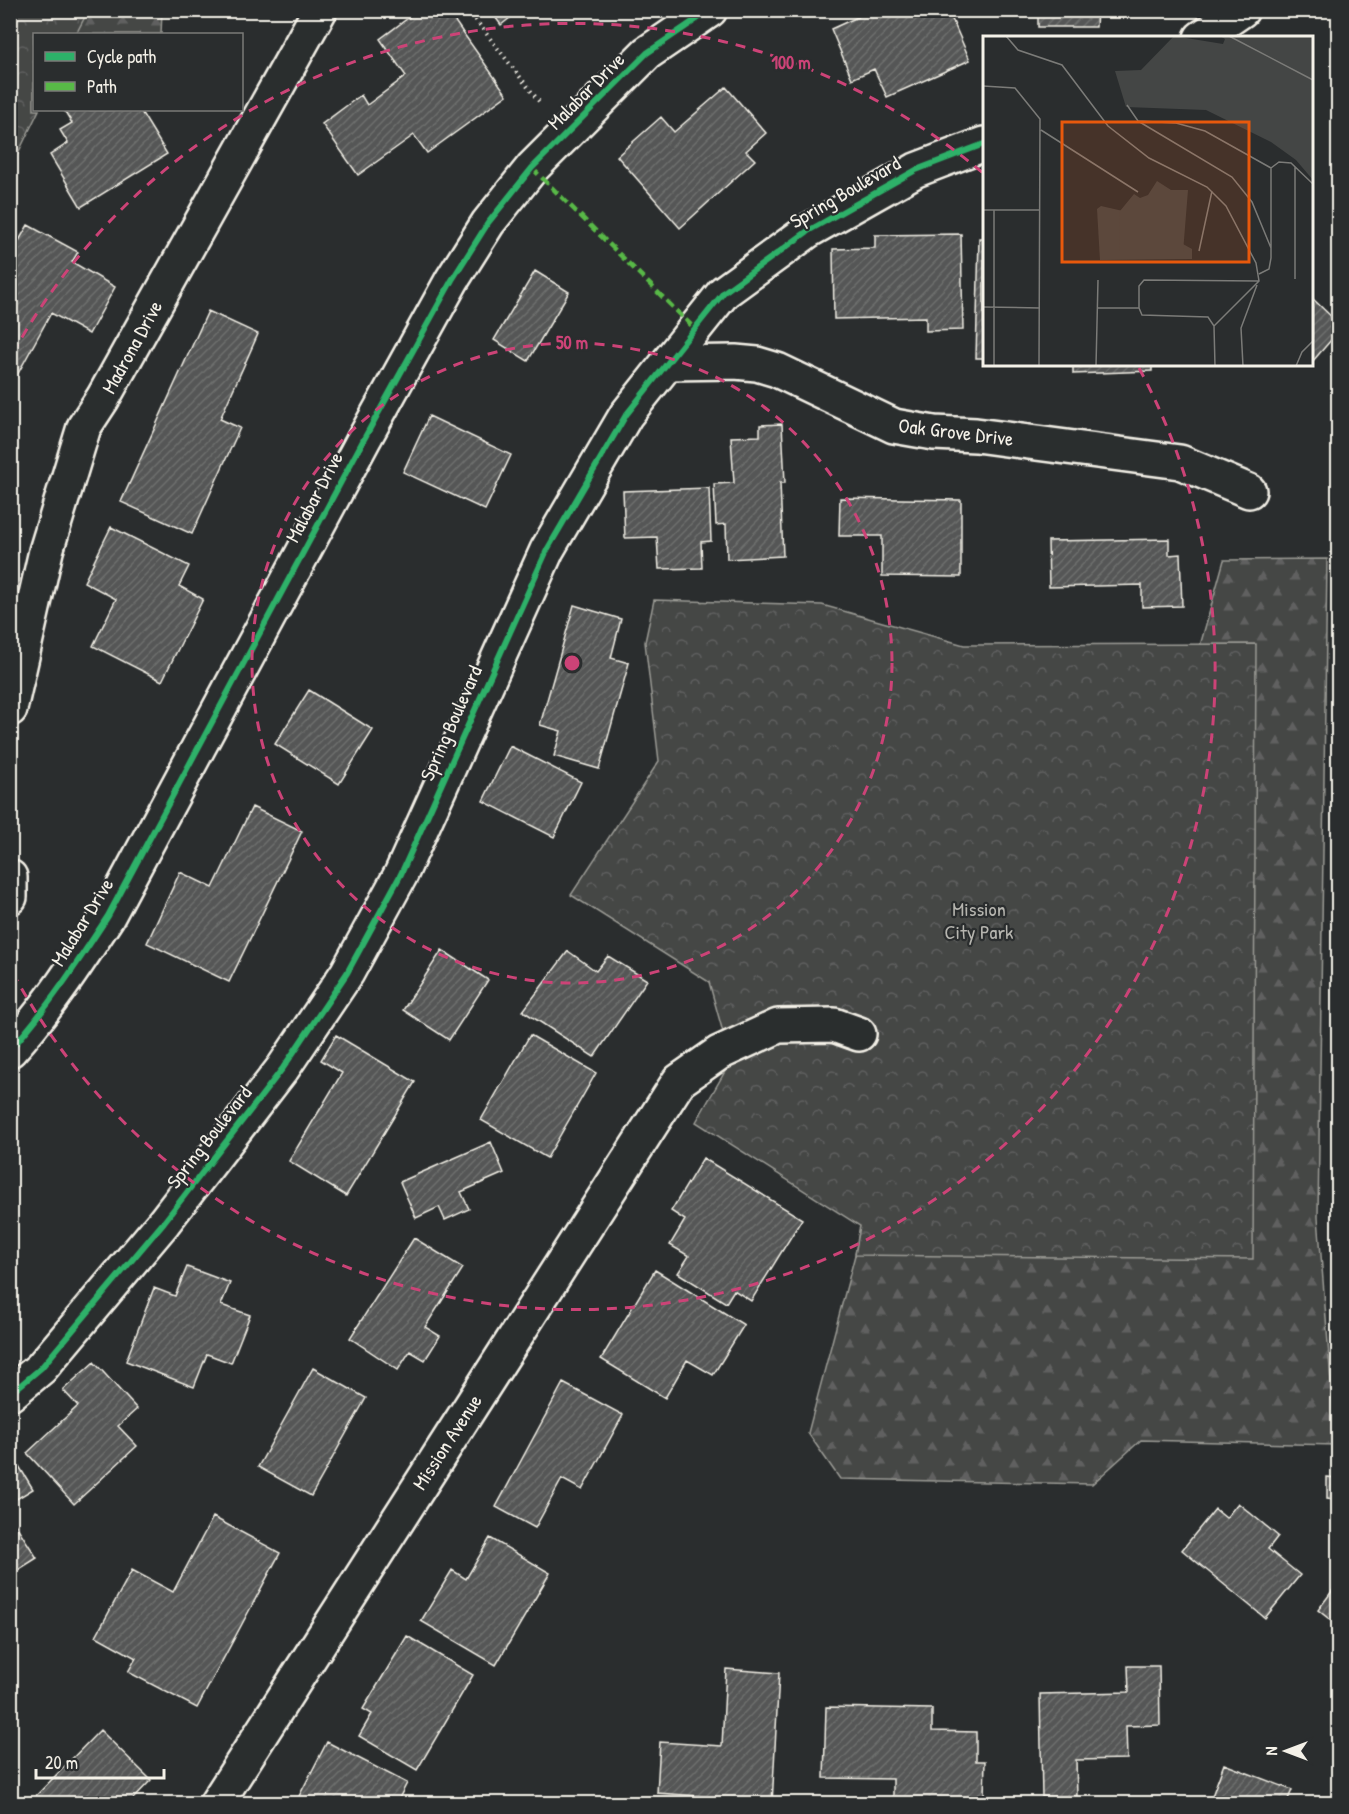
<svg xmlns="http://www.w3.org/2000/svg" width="1349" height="1814" viewBox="0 0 1349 1814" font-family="'Patrick Hand',sans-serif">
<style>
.forest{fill:url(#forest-firs);stroke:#9c9c96;stroke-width:1.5}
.park{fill:url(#park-crowns);stroke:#9c9c96;stroke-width:1.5}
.building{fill:url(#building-hatch);stroke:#f4f1e8;stroke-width:1.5}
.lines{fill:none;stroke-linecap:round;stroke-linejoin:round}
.minor-casing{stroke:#f4f1e8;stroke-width:38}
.path{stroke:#f4f1e8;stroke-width:4;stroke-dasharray:1.5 4.5;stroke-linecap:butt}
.minor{stroke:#2a2d2e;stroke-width:33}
.quiet{stroke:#58b947;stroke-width:4.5;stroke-dasharray:9 4.5;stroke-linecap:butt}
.cycleway-casing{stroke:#2a2d2e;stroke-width:10}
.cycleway{stroke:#2db169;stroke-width:6}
.ring{fill:none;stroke:#cc4377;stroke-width:3;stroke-dasharray:10 8}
.labels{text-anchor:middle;stroke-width:4.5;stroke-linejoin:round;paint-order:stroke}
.street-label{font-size:20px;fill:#f4f1e8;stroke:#2a2d2e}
.park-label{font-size:20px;fill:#b6b5af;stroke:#2a2d2e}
.inset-road{fill:none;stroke:#7b7b78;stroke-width:1.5}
.view{fill:#e8590c;fill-opacity:0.15;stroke:#e8590c;stroke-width:3}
.inset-edge{fill:none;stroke:#f4f1e8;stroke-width:3}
.centre{fill:#cc4377;stroke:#2a2d2e;stroke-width:3}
.ring-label{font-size:18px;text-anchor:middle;font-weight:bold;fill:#cc4377;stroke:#2a2d2e;stroke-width:4.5;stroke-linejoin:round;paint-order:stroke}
</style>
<defs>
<pattern id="forest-firs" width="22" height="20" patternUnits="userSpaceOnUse" patternTransform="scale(1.5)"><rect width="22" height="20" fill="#444645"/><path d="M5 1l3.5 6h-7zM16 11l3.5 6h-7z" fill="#606160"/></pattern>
<pattern id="park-crowns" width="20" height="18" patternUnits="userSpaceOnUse" patternTransform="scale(1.5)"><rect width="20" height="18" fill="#444645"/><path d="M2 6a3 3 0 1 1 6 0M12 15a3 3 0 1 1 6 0" fill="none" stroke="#606160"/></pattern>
<pattern id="building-hatch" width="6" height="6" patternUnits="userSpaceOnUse" patternTransform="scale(1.5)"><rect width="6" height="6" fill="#555756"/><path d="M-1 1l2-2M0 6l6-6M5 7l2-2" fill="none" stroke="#6e706e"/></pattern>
</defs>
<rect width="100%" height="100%" fill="#2a2d2e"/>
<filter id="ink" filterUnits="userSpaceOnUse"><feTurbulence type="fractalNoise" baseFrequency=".0167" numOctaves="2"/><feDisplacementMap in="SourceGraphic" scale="12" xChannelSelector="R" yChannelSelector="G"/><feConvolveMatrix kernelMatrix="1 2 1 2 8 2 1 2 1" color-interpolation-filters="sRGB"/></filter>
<g filter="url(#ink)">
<path class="forest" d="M 11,11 L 162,11 L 161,34 L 34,34 Z
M 1327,559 L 1318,1217 L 1336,1445 L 1141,1440 L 1092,1484 L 840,1479 L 808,1433 L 855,1255 L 860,1226 L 1191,678 L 1224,560 Z"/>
<path class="park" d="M 11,10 L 88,11 L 76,34 L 34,34 L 34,110 L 39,110 L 11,168 Z
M 654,600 L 822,605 L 964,645 L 1256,644 L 1253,1259 L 855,1255 L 860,1226 L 696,1122 L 731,1061 L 709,982 L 571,895 L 659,761 L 645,642 Z"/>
<path class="building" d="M 419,10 L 447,10 L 507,95 L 427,153 L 414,135 L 358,175 L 322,124 L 361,95 L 367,105 L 406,76 L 380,39 Z
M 490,10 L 520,10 L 501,25 Z
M 873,10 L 948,10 L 970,60 L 887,97 L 874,69 L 852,79 L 831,29 Z
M 996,10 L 1097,10 L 1096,27 L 1038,27 L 1038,12 Z
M 726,87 L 766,133 L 746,151 L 755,160 L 680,228 L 617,156 L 661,117 L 674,132 Z
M 64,110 L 140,110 L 167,154 L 81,207 L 50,155 L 68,143 L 60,130 L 72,123 Z
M 28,225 L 78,252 L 72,262 L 115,287 L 89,334 L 51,313 L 15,379 L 10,376 L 10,256 Z
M 961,234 L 963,330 L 926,331 L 926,317 L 834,319 L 833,249 L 875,248 L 875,235 Z
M 979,238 L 984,238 L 984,358 L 976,358 Z
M 535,271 L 569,292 L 528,361 L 494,340 Z
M 1312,298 L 1338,323 L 1338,332 L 1312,362 Z
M 208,311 L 258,334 L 220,419 L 240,428 L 192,534 L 121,502 Z
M 1073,364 L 1152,364 L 1152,371 L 1073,374 Z
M 429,416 L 511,455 L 485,510 L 403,472 Z
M 782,424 L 785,483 L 780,483 L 783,556 L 727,559 L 726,524 L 716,525 L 714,484 L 734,483 L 731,437 L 760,436 L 760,425 Z
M 709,488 L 711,541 L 701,542 L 702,568 L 659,569 L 657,537 L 625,538 L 623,491 Z
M 840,498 L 961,500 L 961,577 L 882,576 L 882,536 L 839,536 Z
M 111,527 L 189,566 L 179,586 L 203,599 L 162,681 L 93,646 L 116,599 L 84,582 Z
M 1169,539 L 1169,555 L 1180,554 L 1182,606 L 1142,607 L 1142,585 L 1049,587 L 1048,541 Z
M 574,605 L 621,619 L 611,658 L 629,663 L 599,769 L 554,756 L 561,731 L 540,725 Z
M 309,690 L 373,730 L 339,784 L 275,744 Z
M 510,746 L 581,782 L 554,837 L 483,801 Z
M 252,807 L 302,831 L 229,982 L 147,943 L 180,872 L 213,888 Z
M 442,950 L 488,980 L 449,1040 L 403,1010 Z
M 568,951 L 596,971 L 608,956 L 647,980 L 594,1057 L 523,1011 Z
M 336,1035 L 415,1082 L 346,1196 L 289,1161 L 342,1073 L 321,1060 Z
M 530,1035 L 596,1073 L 547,1158 L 481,1120 Z
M 491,1142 L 504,1173 L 461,1192 L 469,1209 L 445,1220 L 439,1207 L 416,1218 L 400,1182 Z
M 703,1158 L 802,1219 L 751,1301 L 734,1290 L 726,1303 L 678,1273 L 689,1256 L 670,1245 L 685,1220 L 671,1211 Z
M 414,1238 L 463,1268 L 425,1327 L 440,1336 L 425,1360 L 410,1351 L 398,1370 L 350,1338 Z
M 187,1267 L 230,1283 L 221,1305 L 250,1315 L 231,1363 L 207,1354 L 194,1387 L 126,1361 L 154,1288 L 175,1296 Z
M 655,1270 L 744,1325 L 713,1375 L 687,1360 L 665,1398 L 601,1359 Z
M 94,1362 L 137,1409 L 118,1426 L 137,1446 L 74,1504 L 27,1453 L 78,1406 L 63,1390 Z
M 313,1368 L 366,1398 L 311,1496 L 258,1467 Z
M 563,1383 L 623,1415 L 582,1490 L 562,1479 L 535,1528 L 496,1507 Z
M 11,1453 L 33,1489 L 10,1503 L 10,1453 Z
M 1327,1477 L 1338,1478 L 1338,1519 L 1334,1518 L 1335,1500 L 1327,1499 Z
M 1238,1503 L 1278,1536 L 1268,1549 L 1300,1575 L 1265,1618 L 1182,1550 L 1215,1509 L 1226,1518 Z
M 10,1516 L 37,1558 L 10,1575 Z
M 213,1517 L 280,1553 L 197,1708 L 128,1672 L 136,1658 L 96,1636 L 132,1570 L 173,1592 Z
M 490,1538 L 550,1573 L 496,1665 L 421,1621 L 452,1570 L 466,1579 Z
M 1338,1583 L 1338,1626 L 1318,1610 Z
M 407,1636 L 473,1675 L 417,1770 L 359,1736 L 372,1714 L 363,1709 Z
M 1128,1666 L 1159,1666 L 1160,1725 L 1126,1726 L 1127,1759 L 1076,1760 L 1077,1796 L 1042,1797 L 1040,1694 L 1129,1692 Z
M 726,1669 L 779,1673 L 772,1804 L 711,1804 L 711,1797 L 657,1793 L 660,1742 L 722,1746 Z
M 826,1707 L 932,1709 L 932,1731 L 976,1732 L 976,1761 L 985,1761 L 984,1796 L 970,1796 L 970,1804 L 893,1804 L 893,1779 L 824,1778 Z
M 100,1730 L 151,1780 L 128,1804 L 28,1804 Z
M 327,1742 L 407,1783 L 396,1804 L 295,1804 Z
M 1224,1764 L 1292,1790 L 1286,1804 L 1209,1804 Z"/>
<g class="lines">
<defs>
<path id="minor" d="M 1201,38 L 1242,10
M 668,363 L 735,362 L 757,364 L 777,370 L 894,426 L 934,433 L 976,435 L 1180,462 L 1249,491
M 10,709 L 46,551 L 84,427 L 103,398 L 320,10
M 10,877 L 10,897
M 10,1050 C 48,1008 78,962 108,916 L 364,439 L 452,280 L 488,223 L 532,168 L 647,53 L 710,10
M 10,1394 L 41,1368 L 164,1222 L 283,1068 L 347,973 L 401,874 L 547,550 L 626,415 L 724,292 L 808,231 L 916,170 L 984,144
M 216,1804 L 679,1081 L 719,1053 L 778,1026 L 834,1025 L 859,1034"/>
</defs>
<use href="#minor" class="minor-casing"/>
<path class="path" d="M 468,10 L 541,104"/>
<use href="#minor" class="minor"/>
<path class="quiet" d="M 532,168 L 695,329"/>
<defs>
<path id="cycleway" d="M 10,1050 C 48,1008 78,962 108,916 L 364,439 L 452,280 L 488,223 L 532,168 L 647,53 L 710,10
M 10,1394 L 41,1368 L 164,1222 L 283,1068 L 347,973 L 401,874 L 547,550 L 626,415 L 724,292 L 808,231 L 916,170 L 984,144"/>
</defs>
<use href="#cycleway" class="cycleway-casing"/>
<use href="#cycleway" class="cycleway"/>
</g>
</g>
<g class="ring">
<circle cx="572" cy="663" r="320"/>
<path d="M13 353A639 639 0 0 1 983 173M1139 368A639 639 0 0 1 13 973"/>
</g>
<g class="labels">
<g class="street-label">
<text transform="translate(586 91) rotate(-45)" y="7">Malabar Drive</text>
<text transform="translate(845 192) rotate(-30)" y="7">Spring Boulevard</text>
<text transform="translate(132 347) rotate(-61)" y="7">Madrona Drive</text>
<text transform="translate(956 432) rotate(7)" y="7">Oak Grove Drive</text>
<text transform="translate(314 497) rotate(-62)" y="7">Malabar Drive</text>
<text transform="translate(451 723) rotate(-66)" y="7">Spring Boulevard</text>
<text transform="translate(82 922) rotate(-58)" y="7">Malabar Drive</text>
<text transform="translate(209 1137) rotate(-52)" y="7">Spring Boulevard</text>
<text transform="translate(447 1442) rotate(-57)" y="7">Mission Avenue</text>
</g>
<g class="park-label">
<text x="979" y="916">Mission<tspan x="979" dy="23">City Park</tspan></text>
</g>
</g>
<g transform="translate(983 36)">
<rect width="330" height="330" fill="#2a2d2e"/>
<path d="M 118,170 L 140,175 L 209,213 L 209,223 L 117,224 L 114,173 Z" fill="#444645"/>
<path d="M 191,0 L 240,8 L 242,3 L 237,0 L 330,0 L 330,144 L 313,124 L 288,106 L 223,74 L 143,71 L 132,35 L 158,34 ZM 174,145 L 188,154 L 205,154 L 200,216 L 136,216 L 137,175 L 151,158 L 157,162 L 165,159 Z" fill="#444645"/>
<path class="inset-road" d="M 23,0 L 35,14 L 79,29 L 125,90 L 166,122 L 224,151 L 243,170 L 273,227 L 276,245 L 231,290 L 232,330M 246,0 L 330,44M 0,50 L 32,52 L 57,83 L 56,330M 144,69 L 155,85 L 193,87 L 222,95 L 288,132M 155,85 L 249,141 L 269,166 L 288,212M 58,94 L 155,156M 312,131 L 312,243M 288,132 L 296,126 L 308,127 L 330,148M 0,174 L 57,174M 216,215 L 229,155M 276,238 L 286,233 L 288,222 L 288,132M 0,271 L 57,272M 115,272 L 156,272 L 159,279 L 225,281 L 231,290M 156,272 L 156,250 L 161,244 L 276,245M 11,330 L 11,174M 113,330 L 115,244M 260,330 L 258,292 L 274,249M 313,330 L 319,316 L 330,305"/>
<path class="view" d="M 79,86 L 266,86 L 266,226 L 79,226 Z"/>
<rect width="330" height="330" class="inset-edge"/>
</g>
<circle cx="572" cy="663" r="9" class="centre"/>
<g class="ring-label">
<text x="791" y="69">100 m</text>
<text x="572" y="349">50 m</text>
</g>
<rect width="1349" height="1814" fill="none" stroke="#2a2d2e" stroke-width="36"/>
<rect x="18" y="18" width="1313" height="1778" fill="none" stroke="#f4f1e8" stroke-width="2" filter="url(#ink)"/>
<rect x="33" y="33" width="210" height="78" fill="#2a2d2e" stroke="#7b7b78" stroke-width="1.5"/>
<rect x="45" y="52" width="30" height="9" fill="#2db169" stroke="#7b7b78" stroke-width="1.5"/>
<text x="87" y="63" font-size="18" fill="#f4f1e8">Cycle path</text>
<rect x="45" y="82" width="30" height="9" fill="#58b947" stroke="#7b7b78" stroke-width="1.5"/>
<text x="87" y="93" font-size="18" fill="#f4f1e8">Path</text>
<g transform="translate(1286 1751) rotate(270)" stroke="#2a2d2e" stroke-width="4.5" paint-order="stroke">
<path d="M0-4.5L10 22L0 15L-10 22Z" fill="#f4f1e8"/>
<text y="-9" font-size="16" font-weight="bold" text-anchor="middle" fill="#f4f1e8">N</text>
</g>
<path d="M36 1769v9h128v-9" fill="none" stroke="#f4f1e8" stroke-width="3"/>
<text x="45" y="1769" font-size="18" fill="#f4f1e8" stroke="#2a2d2e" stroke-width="4.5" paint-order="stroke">20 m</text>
</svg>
